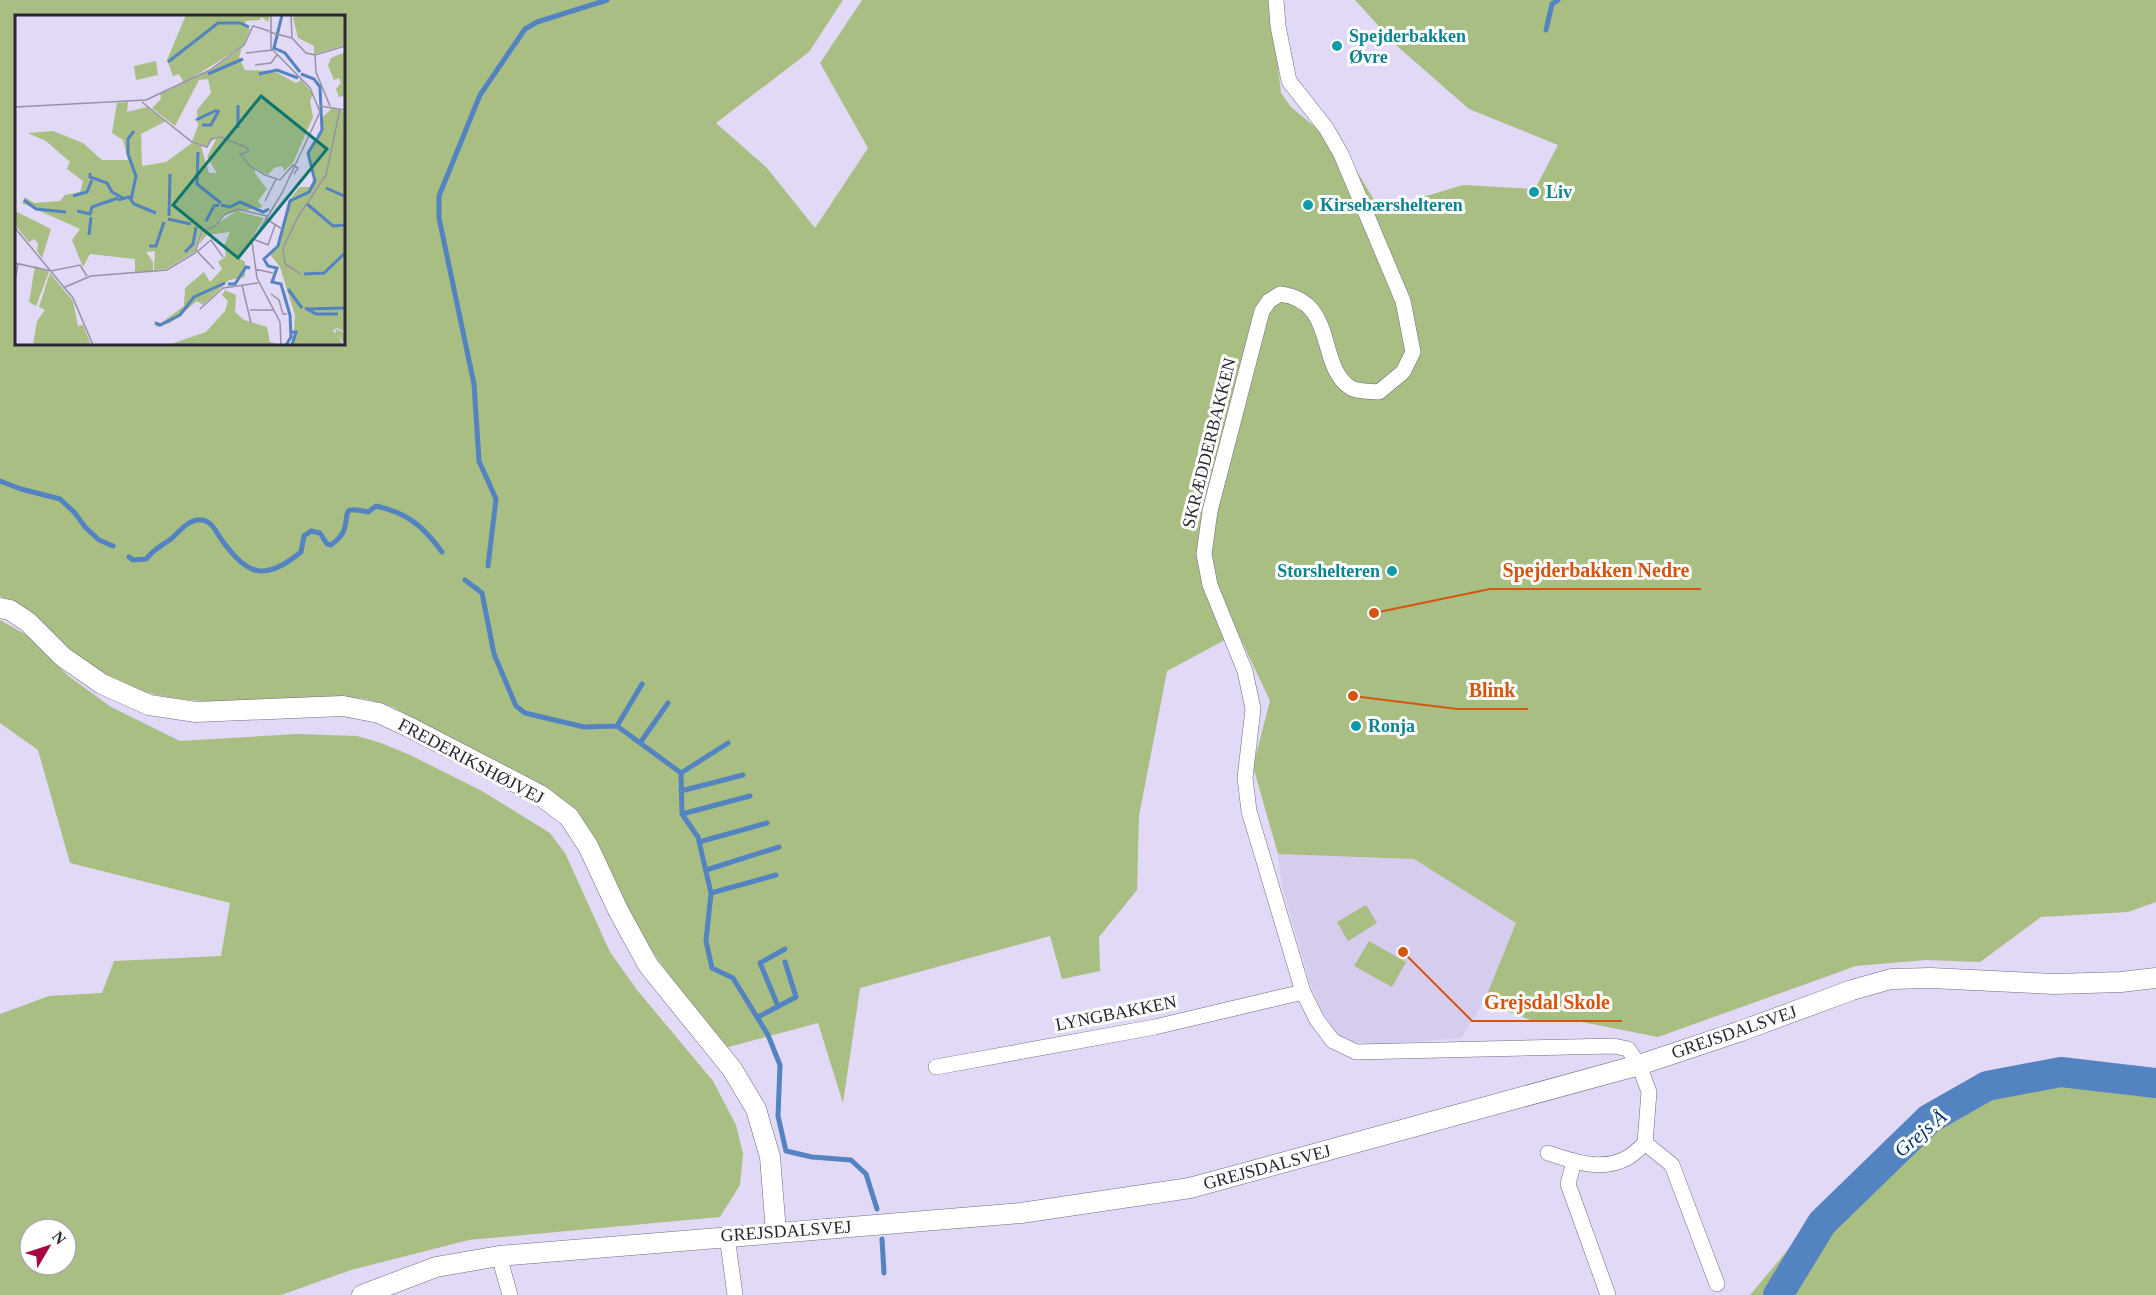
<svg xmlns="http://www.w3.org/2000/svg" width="2156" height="1295" viewBox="0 0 2156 1295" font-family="'Times New Roman',serif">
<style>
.built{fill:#d6cced}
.green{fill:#a9be83;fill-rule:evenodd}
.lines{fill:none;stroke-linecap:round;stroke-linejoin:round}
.stream{stroke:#5483c1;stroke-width:5}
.river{stroke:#5483c1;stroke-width:30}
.minor-casing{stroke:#716a82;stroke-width:16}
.tertiary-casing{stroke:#716a82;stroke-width:21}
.minor{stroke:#fff;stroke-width:15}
.tertiary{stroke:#fff;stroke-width:20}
.culture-dot{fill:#0f9aa8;stroke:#fff;stroke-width:2}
.labels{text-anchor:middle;stroke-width:6;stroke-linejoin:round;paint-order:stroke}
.culture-label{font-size:18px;font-weight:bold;fill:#0d838f;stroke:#fff;text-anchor:start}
.street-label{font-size:18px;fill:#2a2732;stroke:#fff}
.water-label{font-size:20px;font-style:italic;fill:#02346d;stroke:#fff}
.inset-river{fill:none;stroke:#5483c1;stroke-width:3}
.inset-road{fill:none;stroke:#9892a7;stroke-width:1.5}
.view{fill:#0f766e;fill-opacity:0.15;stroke:#0f766e;stroke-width:3}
.inset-edge{fill:none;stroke:#2a2732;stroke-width:3}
.leader{fill:none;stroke:#d55410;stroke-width:2}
.callout-dot{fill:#d55410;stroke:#fff;stroke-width:2}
.callout-label{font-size:20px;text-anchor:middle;font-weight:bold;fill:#d55410;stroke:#fff;stroke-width:6;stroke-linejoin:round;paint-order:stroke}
</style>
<rect width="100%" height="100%" fill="#e1d9f5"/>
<path class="built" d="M 1278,854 L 1414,859 L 1517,923 L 1484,1002 L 1461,1038 L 1388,1044 L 1351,1042 L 1338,1035 L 1320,1008 L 1309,980 L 1282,886 Z"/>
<path class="green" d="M 0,0 L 843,0 L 809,52 L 716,123 L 767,168 L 815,228 L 868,148 L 820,63 L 862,0 L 1270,0 L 1281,93 L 1291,107 L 1346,153 L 1380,210 L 1463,185 L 1535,189 L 1558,145 L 1469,109 L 1397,46 L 1355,0 L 2156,0 L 2156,902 L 2128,912 L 2041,917 L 1980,962 L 1926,960 L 1856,966 L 1658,1037 L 1577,1021 L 1533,1021 L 1484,1002 L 1516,923 L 1414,859 L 1278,854 L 1253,766 L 1270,701 L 1238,633 L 1167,671 L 1139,816 L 1137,890 L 1099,937 L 1100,971 L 1062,979 L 1050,936 L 860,988 L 843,1103 L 818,1023 L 728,1047 L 690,1003 L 659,961 L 637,928 L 577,814 L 393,707 C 382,704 370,699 358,698 C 340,696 321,698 303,699 C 246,701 190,707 135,689 C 110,682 74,655 53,639 C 35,625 21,607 0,596 ZM 16,16 L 344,16 L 344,344 L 16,344 Z
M 0,620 L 30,637 L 67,675 L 111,707 L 180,741 L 297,734 L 357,736 L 381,743 L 410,755 L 482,791 L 550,833 L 565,853 L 610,952 L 637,990 L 713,1081 L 736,1125 L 743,1154 L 740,1185 L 720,1217 L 469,1240 L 351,1270 L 281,1295 L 0,1295 L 0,1014 L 49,996 L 102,993 L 114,961 L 221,956 L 230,903 L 70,863 L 38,750 L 0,723 ZM 30,1229 L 66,1229 L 66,1265 L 30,1265 Z
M 1366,905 L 1377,923 L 1348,941 L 1337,922 Z
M 1369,941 L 1406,962 L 1392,987 L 1354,966 Z
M 2044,1081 L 2156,1088 L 2156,1295 L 1750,1295 L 1843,1184 L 1947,1115 Z"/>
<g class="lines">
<path class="stream" d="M 1546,30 L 1552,4 L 1558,0
M 0,481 L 21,489 L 60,499 L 75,513 L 85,527 L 99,540 L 113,546
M 129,557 L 133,560 L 146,559 C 156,547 160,547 171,539 C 179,532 189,518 202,520 C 212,521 216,532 221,539 C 248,576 264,582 301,552 L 304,536 L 311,531 L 320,533 L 327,544 L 331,545 C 335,542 342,536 344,530 C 350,512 340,506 368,512 L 376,506 C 408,513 423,526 442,552
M 488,566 L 496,499 L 479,461 L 474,384 L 439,218 L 439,196 L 480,95 L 525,29 L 537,22 L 607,0
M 465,580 L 482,593 L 494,654 L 516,706 L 525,713 L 584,727 L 617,726 L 681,773 L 682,814 L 698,837 L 711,893 L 706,941 L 712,968 L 733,978 L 768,1035 L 780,1065 L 778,1116 L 786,1151 L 812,1157 L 851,1160 L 866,1174 L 877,1209
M 617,726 L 642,684
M 640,743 L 668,703
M 681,773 L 728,743
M 681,791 L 743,775
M 682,814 L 750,796
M 699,842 L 767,823
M 706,870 L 779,847
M 711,893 L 776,875
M 778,1006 L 760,963 L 785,949
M 758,1017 L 796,997 L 785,962
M 882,1239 L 884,1273"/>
<path class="river" d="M 1778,1295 L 1822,1223 L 1929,1119 L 1987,1086 L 2061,1072 L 2156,1083"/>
<defs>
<path id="minor" d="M 1276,0 L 1278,26 L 1289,81 L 1326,128 L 1341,154 L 1403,301 L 1413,352 L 1403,372 L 1379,392 C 1371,391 1358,392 1351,388 C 1316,366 1338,301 1280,294 L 1269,301 L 1262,311 L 1210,511 L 1204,554 L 1210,585 L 1245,671 L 1253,709 L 1245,778 L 1249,811 L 1303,992 L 1317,1020 L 1333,1041 L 1356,1052 L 1614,1046 L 1628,1049 L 1639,1065 L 1649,1092 L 1645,1143 C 1640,1148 1633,1155 1627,1158 C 1602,1172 1572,1161 1548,1153
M 936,1067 L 1155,1027 L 1303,992
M 1645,1143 L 1672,1165 L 1717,1284
M 1574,1162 L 1568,1184 L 1608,1295
M 727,1236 L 735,1295
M 499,1256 L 510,1295"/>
<path id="tertiary" d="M 0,608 L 10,610 L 28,622 L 63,657 L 102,684 L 149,705 L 196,712 L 343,706 L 379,713 L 411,728 L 540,795 L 569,817 L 588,846 L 618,910 L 648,965 L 732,1069 L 756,1109 L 770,1157 L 776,1232
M 362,1295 L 436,1267 L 499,1256 L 1021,1213 L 1190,1188 L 1639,1065 L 1741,1031 L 1852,990 L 1891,979 L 1931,978 L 2054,984 L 2121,982 L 2156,978"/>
</defs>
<use href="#minor" class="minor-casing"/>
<use href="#tertiary" class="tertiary-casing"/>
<use href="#minor" class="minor"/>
<use href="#tertiary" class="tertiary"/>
</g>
<g class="culture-dot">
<circle cx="1337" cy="46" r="6"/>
<circle cx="1534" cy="192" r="6"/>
<circle cx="1308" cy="205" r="6"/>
<circle cx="1392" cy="571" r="6"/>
<circle cx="1356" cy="726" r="6"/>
</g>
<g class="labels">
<g class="culture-label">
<text x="1349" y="42">Spejderbakken<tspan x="1349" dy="21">Øvre</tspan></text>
<text x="1546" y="198">Liv</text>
<text x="1320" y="211">Kirsebærshelteren</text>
<text x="1380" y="577" text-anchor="end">Storshelteren</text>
<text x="1368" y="732">Ronja</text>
</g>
<g class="street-label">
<text transform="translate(1209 443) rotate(-76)" y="6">SKRÆDDERBAKKEN</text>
<text transform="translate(471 761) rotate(28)" y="6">FREDERIKSHØJVEJ</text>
<text transform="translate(1116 1013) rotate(-11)" y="6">LYNGBAKKEN</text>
<text transform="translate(1734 1032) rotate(-19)" y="6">GREJSDALSVEJ</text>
<text transform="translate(1267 1167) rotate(-15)" y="6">GREJSDALSVEJ</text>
<text transform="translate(786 1231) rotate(-4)" y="6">GREJSDALSVEJ</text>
</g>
<g class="water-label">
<text transform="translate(1920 1133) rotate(-40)" y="7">Grejs Å</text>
</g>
</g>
<g transform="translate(15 15)">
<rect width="330" height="330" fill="#e1d9f5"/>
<path d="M 171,0 L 255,0 L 253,7 L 246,2 L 245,5 L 231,6 L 229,11 L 235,14 L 228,31 L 169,68 L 164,59 L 158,61 L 152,45 ZM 282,0 L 330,0 L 330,30 L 299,39 L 299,31 L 283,23 L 278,3 ZM 227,33 L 224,42 L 230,55 L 259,56 L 281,68 L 286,65 L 298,79 L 295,86 L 298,102 L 278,148 L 269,156 L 267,151 L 259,153 L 253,160 L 240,153 L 240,158 L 252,174 L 243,186 L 248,192 L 210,199 L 198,211 L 187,215 L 179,237 L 151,254 L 139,255 L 140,236 L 131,237 L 138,247 L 138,256 L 120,257 L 120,244 L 75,239 L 68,252 L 57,225 L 65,214 L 7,188 L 10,182 L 19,188 L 45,186 L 50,180 L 65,177 L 68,166 L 52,154 L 55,147 L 31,126 L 13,118 L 38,116 L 68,128 L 87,145 L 113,145 L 108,125 L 97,118 L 102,88 L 113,87 L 112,97 L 132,92 L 151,106 L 126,119 L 127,151 L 151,147 L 177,128 L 186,131 L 194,158 L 202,158 L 192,142 L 202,122 L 191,131 L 177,126 L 183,111 L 182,95 L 196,78 L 193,64 L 184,65 L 160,111 L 137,93 L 146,84 L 145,79 L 196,55 ZM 330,37 L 330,81 L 324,82 L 321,74 L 326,68 L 324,63 L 319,65 L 313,50 L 316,43 ZM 141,46 L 143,60 L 121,65 L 119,51 ZM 317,93 L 330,97 L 330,317 L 322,313 L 318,315 L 320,319 L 321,314 L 330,318 L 330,330 L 323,320 L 328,330 L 278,330 L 280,300 L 265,252 L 254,238 L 262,232 L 274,185 L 285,172 L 295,172 L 299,163 L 294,137 L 308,115 L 308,102 ZM 0,196 L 36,214 L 27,243 L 22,236 L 23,228 L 19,224 L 14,227 L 0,210 ZM 222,196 L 249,203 L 225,244 L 230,247 L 230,262 L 214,265 L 188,290 L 182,286 L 155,308 L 142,312 L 139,306 L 146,308 L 169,291 L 170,273 L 189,257 L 195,267 L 207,254 L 203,247 L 211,241 L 209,231 L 215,217 L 192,220 L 184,229 L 188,217 ZM 20,251 L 34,257 L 21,291 L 14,287 ZM 35,258 L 58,286 L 63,311 L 68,310 L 76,330 L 18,330 L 22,306 L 30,295 L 24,292 ZM 210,275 L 221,280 L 220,297 L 229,305 L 252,312 L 255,327 L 265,330 L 153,330 L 191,317 L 210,296 L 213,286 L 207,280 Z" fill="#a9be83"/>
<path class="inset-river" d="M 267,0 L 259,33 L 270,38 L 285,57M 153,47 L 203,8 L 225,8 L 234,12M 193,59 L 228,44M 244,59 L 262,55 L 283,63M 286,59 L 299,64 L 305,72 L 307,115 L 302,124M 181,105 L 202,95M 187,110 L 196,110 L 204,95M 223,113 L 223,90M 183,137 L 182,169 L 206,188M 75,158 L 75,162 L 92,168 L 97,177 L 108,183M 311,173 L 329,181M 58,181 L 72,177 L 77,165M 9,185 L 21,194 L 51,197M 103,185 L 114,182 L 119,189 L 141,198M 116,185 L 121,161 L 113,139 L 113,124 L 119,116M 292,189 L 318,211 L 330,210M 206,190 L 215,192 L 225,187 L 248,197 L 254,194M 62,196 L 75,199 L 77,192 L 103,183M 154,201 L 155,159M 153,204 L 176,209M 191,206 L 199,191 L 204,190M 74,220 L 76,202M 134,231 L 141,231 L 149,207M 170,237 L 178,229 L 181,212M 289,259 L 309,258 L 330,238M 213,269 L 220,269 L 231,252 L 235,253M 273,274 L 287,293M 290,293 L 301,299 L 323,299M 292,294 L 330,293M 140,308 L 145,310 L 165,300 L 179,282 L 210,268M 276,317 L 281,317 L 277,330M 271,330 L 276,322 L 275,300 L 266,269 L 257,267 L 262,253 L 253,251 L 249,244 L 263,231 L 275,186 L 294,177 L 300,166 L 293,138 L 301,125"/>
<path class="inset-road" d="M 256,0 L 256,33 L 295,73 L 305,97 L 267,178 L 237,227 L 242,263 L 265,307 L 266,330M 276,0 L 277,23M 254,17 L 277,23 L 291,38 L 300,40 L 330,31M 231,38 L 258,35M 300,40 L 301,57 L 315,91M 240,50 L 256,48 L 262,40M 127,87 L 177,127 L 192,132 L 196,124 L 206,122 L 233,133 L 233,137 L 225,139 L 235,151 L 250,160 L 265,165 L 278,150 L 283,153 L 279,159M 305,91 L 330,95M 0,92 L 131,85 L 195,55 L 229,30 L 238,11 L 254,16M 250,186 L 261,164M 250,203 L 267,214M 0,213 L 58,283 L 78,330M 238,224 L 253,230 L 260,210M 181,235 L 199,254M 183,236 L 196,225 L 208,242M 0,248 L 36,256 L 65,250 L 72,261M 240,254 L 258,258M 286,259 L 270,249 L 268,233 L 284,200 L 311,160 L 325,94M 0,266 L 3,248M 227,270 L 236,308M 50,272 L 76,261 L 152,255 L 180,238 L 187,216 L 200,211 L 209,200 L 222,194 L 252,201M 256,279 L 264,285 L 268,299 L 272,299M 185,294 L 208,273 L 243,268M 235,295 L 259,295"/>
<path class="view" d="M 246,81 L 312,134 L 223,243 L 158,190 Z"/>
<rect width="330" height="330" class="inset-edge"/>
</g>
<path class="leader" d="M1374 613L1490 589H1701M1353 696L1457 709H1528M1403 952L1472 1021H1622"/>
<g class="callout-dot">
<circle cx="1374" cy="613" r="6"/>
<circle cx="1353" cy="696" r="6"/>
<circle cx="1403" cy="952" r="6"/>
</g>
<g class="callout-label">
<text x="1596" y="577">Spejderbakken Nedre</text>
<text x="1492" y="697">Blink</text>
<text x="1547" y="1009">Grejsdal Skole</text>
</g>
<g transform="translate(48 1247) rotate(51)"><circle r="28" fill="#ffffff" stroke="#aaa9ad" stroke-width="1.5"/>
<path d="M0-4.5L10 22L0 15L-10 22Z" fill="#a40a41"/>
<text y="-9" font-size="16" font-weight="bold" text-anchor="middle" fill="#2a2732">N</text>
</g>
</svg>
